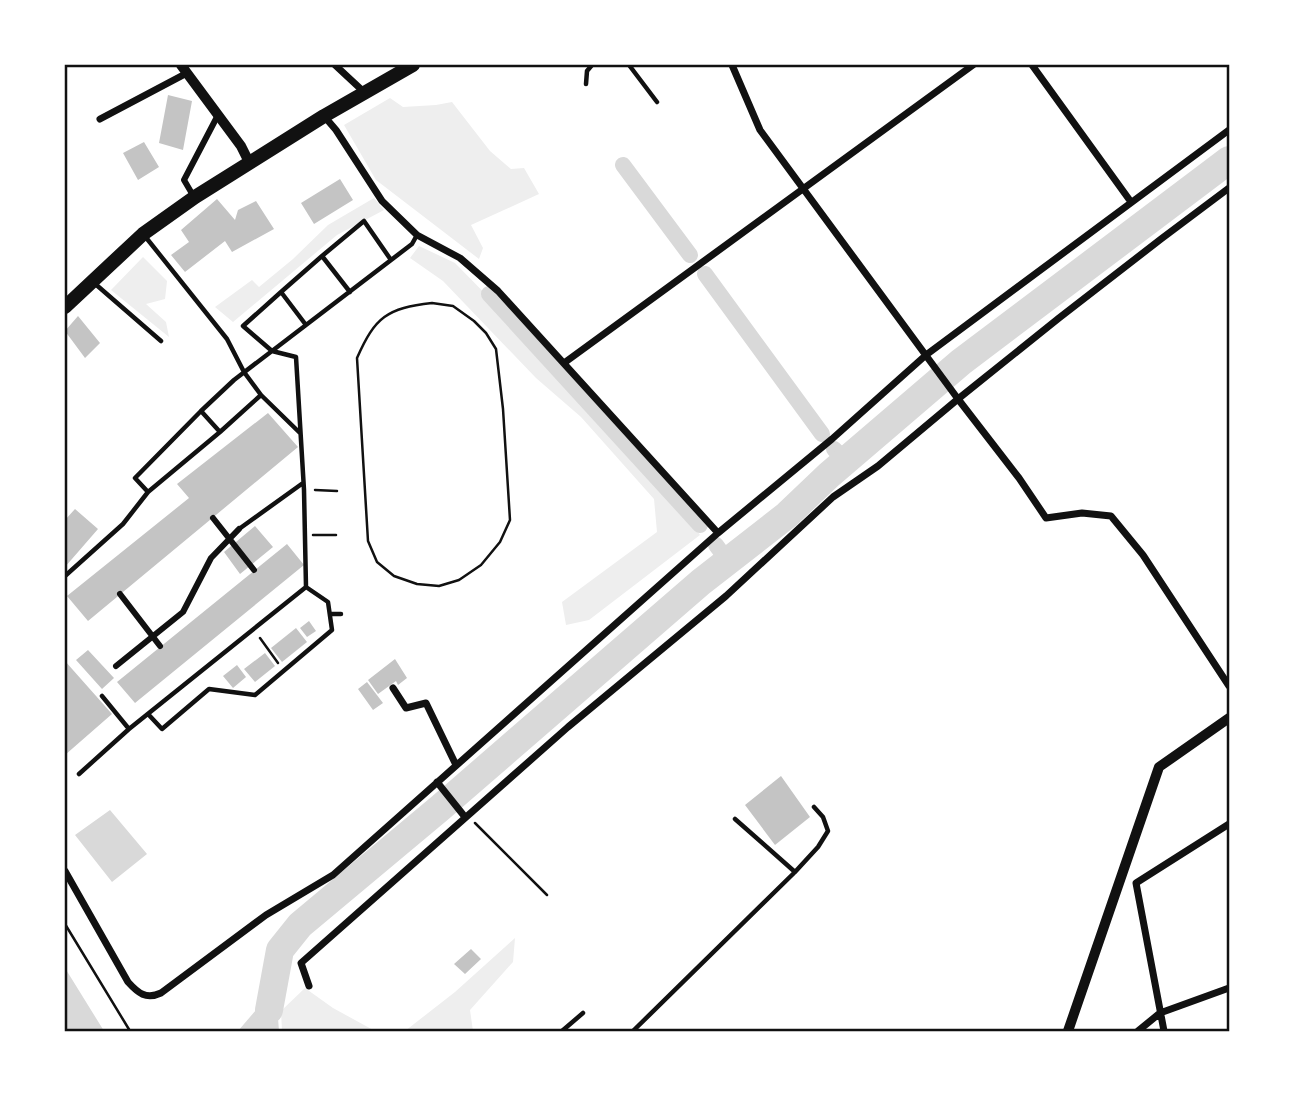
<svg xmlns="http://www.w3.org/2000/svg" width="1294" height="1096" viewBox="0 0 1294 1096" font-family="'Public Sans',sans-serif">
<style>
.green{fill:#eee}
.water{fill:#d9d9d9}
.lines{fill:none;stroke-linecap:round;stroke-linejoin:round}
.canal{stroke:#d9d9d9;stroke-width:16}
.river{stroke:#d9d9d9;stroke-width:28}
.building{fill:#c4c4c4}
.path{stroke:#111;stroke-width:2.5}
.service{stroke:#111;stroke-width:4.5}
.pedestrian{stroke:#111;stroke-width:6}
.minor{stroke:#111;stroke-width:7}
.tertiary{stroke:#111;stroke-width:10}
.primary{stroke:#111;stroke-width:14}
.neatline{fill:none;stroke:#111;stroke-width:2.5}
</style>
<rect width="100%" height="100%" fill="#fff"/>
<path class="green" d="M 390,98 L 403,107 L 436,105 L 452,102 L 490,151 L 511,169 L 524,168 L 539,194 L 471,225 L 483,248 L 479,259 L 376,180 L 344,125 Z
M 374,198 L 384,210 L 337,235 L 233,322 L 215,307 L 252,280 L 259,287 L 293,259 L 328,225 Z
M 419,246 L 455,263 L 510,319 L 687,512 L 700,535 L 589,620 L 566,625 L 562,602 L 657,532 L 654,499 L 581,417 L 536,378 L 443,281 L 410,258 Z
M 143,257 L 167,281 L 165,299 L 146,304 L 166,322 L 169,337 L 111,290 Z
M 515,938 L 513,962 L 470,1010 L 473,1031 L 405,1031 L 455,992 Z
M 305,988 L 333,1008 L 375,1031 L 282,1031 L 281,1011 Z"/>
<path class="water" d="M 110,810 L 147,854 L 112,882 L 75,835 Z
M 65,968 L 104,1031 L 65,1031 Z
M 262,1003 L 278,1018 L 279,1031 L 238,1031 Z"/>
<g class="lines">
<path class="canal" d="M 623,165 L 690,255
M 705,274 L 822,434
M 489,294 L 700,525
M 834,449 L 846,461
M 716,545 L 727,560"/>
<path class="river" d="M 269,1010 L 280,950 L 300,925 L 440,808 L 701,582 L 787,515 L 829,475 L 961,362 L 1229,160"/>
</g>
<path class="building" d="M 168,95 L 192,101 L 183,150 L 159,143 Z
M 144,142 L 159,167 L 138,180 L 123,153 Z
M 340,179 L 353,200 L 314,224 L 301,203 Z
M 217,199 L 235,220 L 238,210 L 256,201 L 274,229 L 232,252 L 225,241 L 185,272 L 171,255 L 189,242 L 181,230 Z
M 78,316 L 100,343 L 85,358 L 65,331 Z
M 268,413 L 298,447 L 88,621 L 67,596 L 189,498 L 177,484 Z
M 75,509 L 98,529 L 65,567 L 65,520 Z
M 255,526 L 273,547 L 240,574 L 224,552 Z
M 287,544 L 304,565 L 135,703 L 117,682 Z
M 309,621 L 316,631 L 307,637 L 300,628 Z
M 296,628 L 307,642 L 282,662 L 271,648 Z
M 88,650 L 114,678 L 102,689 L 76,660 Z
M 265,653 L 275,666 L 255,682 L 244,669 Z
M 395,659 L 407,678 L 398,685 L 396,681 L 378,694 L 368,680 Z
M 65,661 L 112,714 L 65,755 Z
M 237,665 L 246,677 L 233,688 L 223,676 Z
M 367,682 L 383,703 L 373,710 L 358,689 Z
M 781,776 L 810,817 L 775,845 L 745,805 Z
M 471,949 L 481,959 L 465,974 L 454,964 Z"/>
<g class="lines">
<path class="path" d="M 432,303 L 453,306 L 474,321 L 486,333 L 496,349 L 503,409 L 510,520 L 500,542 L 481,565 L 459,580 L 439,586 L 417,584 L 394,576 L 377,562 L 368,541 L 357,358 C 375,317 387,308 432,303 Z
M 315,490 L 337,491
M 313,535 L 336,535
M 260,638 L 278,663
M 475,823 L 547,895
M 65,924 L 130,1031"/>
<path class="service" d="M 629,65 L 657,102
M 586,84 L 587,71 L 592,65
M 144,235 L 227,339 L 244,372 L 261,395 L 300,433
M 322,256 L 364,221 L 391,260
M 93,282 L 161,341
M 306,325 L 281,292 L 322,256 L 350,292
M 220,432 L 201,411 L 234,380 L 412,244 L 417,235
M 148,492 L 135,478 L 201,411
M 239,529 L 303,483
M 65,576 L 123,524 L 148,492 L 220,432 L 261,395
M 330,614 L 341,614
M 102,696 L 129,729
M 148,714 L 162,729 L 209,689 L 255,695 L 332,630 L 328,602 L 306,587
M 79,774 L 129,729 L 306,587 L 304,490 L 296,357 L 272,351 L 243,326 L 281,292
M 735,819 L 795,872
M 562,1031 L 583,1013
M 633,1031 L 795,872 L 818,847 L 828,831 L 823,817 L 814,807"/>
<path class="pedestrian" d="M 194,197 L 184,180 L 218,115
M 213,518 L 254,570
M 120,594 L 160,646
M 116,666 L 183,612 L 211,558 L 239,529"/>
<path class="minor" d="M 335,65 L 364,92
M 732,65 L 760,130 L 958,399 L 1019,478 L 1046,518 L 1082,513 L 1111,516 L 1143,555 L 1229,686
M 1032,65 L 1131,202
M 324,116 L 336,130 L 382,201 L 417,235 L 460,258 L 498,291 L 718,533
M 100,119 L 187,73
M 564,363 L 973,65
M 393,688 L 406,708 L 426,703 L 456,765
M 437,782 L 465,817
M 65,871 L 128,982 C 138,993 146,1000 161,993 L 266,915 L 333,875 L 718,533 L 832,439 L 926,355 L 1229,130
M 309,986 L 301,963 L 568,727 L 726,596 L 833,497 L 878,466 L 958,399 L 1059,318 L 1161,239 L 1229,188
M 1138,1031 L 1160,1013 L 1229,988
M 1164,1031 L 1136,883 L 1229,824"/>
<path class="tertiary" d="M 181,65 L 241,146 L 249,162
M 1068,1031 L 1159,767 L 1229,718"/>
<path class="primary" d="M 65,307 L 143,234 L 195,197 L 324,116 L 413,65"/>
</g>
<rect width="1294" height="1096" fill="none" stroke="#ffffff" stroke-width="133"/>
<rect x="66" y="66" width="1162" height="964" class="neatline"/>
</svg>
